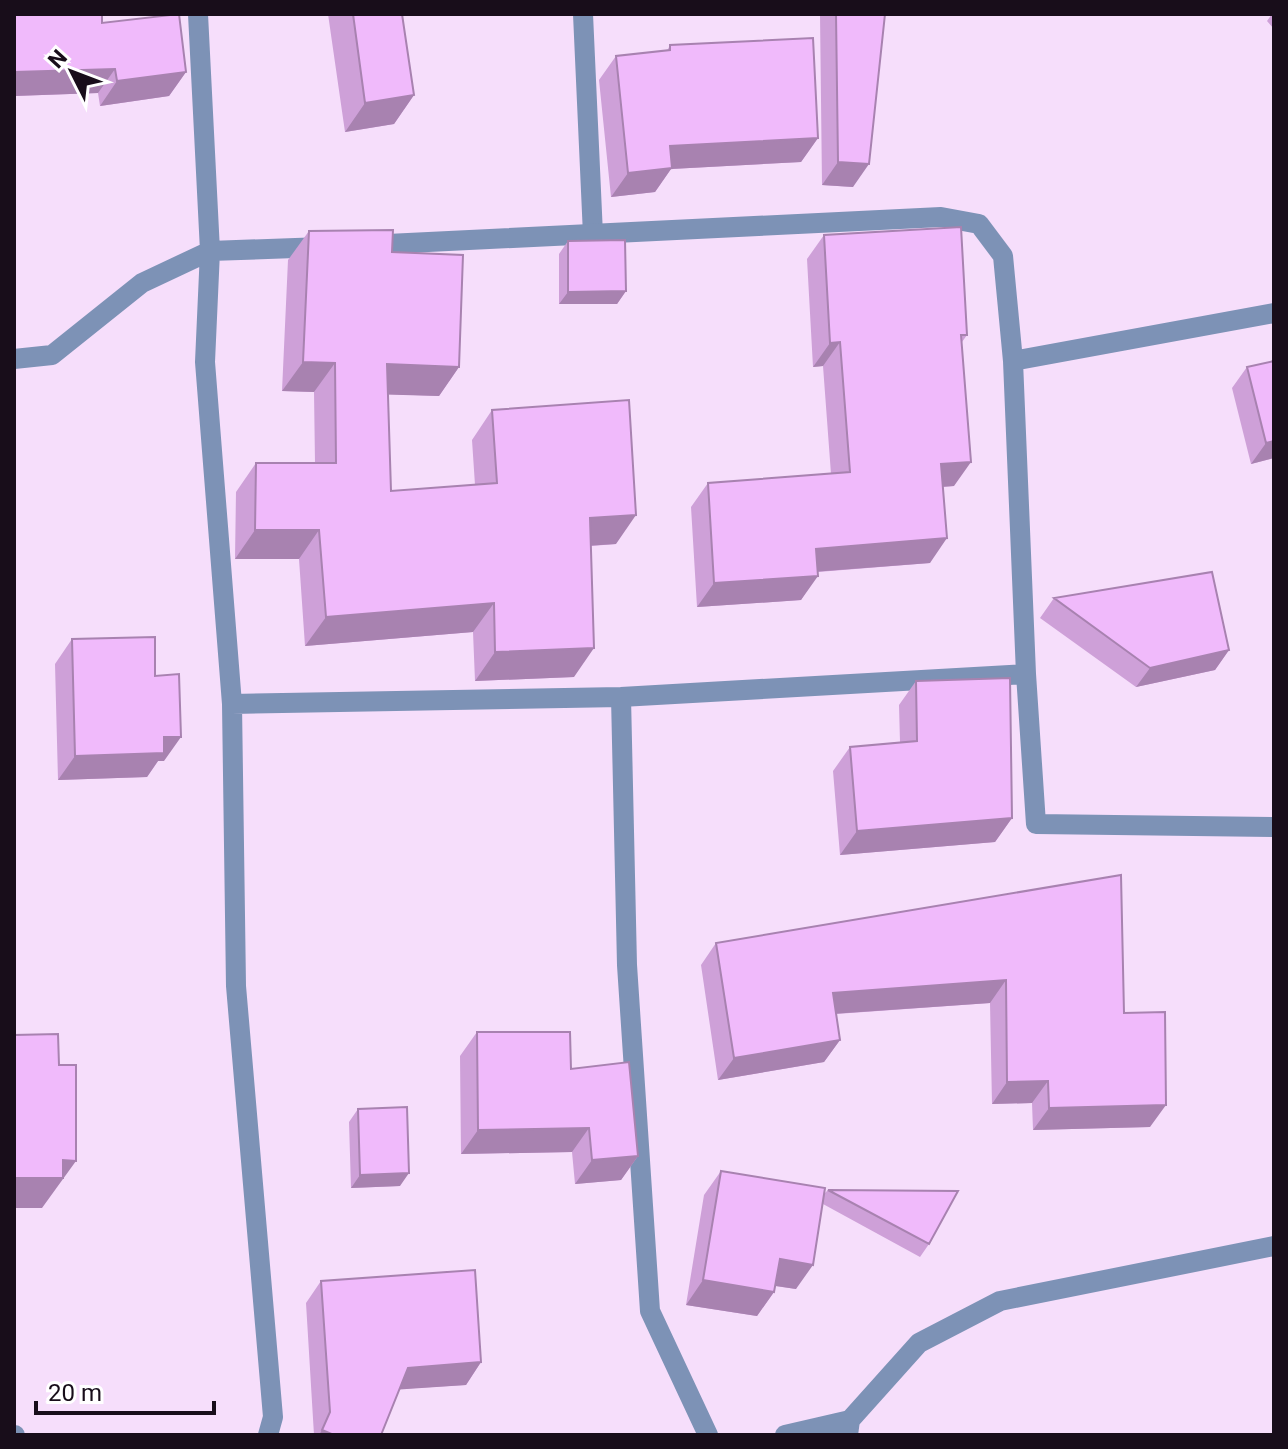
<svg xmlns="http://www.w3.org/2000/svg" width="1288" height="1449" viewBox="0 0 1288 1449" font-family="Roboto,sans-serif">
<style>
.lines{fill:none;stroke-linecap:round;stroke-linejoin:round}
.service{stroke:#7d92b6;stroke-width:20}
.minor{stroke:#7d92b6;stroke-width:20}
.wall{fill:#cea0d8}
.shaded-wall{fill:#a882b0}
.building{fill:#f0bafb;stroke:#a882b0;stroke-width:2}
</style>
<rect width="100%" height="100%" fill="#f6defb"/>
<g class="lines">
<path class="service" d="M 583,14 L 593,235"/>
<path class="minor" d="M 198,14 L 210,251 L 323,247
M 367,245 L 941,217 L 979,224 L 1003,256 L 1013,361 L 1026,674 L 1036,824 L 1274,827
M 14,359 L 52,355 L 142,283 L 210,251 L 205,362 L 232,704 L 236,986 L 273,1417 L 268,1435
M 1013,361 L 1274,313
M 621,697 L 627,965 L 650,1311 L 708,1435
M 232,704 L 621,697 L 1026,674
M 14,1435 L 15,1435
M 785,1435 L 850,1420
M 848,1435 L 850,1420 L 919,1343 L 1000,1301 L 1274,1246"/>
</g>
<path class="wall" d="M 14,14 L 102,23 L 186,72 L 169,96 L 100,106 L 98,93 L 14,96 Z
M 328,14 L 402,14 L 414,95 L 394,124 L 345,132 Z
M 820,14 L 885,14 L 853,187 L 822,185 Z
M 1272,14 L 1274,14 L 1274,29 L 1267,21 Z
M 670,45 L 818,138 L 801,162 L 671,169 L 655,192 L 611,197 L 599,80 L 616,56 L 667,51 Z
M 309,231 L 392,252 L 459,367 L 439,396 L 388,394 L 391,491 L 475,485 L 472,440 L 492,410 L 616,544 L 591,546 L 574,677 L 475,681 L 473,632 L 305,646 L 299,559 L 235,559 L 236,492 L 256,463 L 315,463 L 314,392 L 282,391 L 288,260 Z
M 824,235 L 967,335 L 962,342 L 954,486 L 943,487 L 930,563 L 818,572 L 801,600 L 697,607 L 691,507 L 708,483 L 831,474 L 823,366 L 813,367 L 807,259 Z
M 568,241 L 626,291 L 617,304 L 559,304 L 559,254 Z
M 1247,367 L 1274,458 L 1251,464 L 1232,388 Z
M 1054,598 L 1229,650 L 1215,670 L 1136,687 L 1040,618 Z
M 72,639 L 155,676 L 164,761 L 158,761 L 147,777 L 58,780 L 55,664 Z
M 916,681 L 1012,818 L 995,842 L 840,855 L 833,771 L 850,747 L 900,742 L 899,705 Z
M 1121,875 L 1124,1013 L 1150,1127 L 1033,1130 L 1032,1103 L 992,1104 L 990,1003 L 836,1014 L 840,1040 L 824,1062 L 718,1080 L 701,965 L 716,943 Z
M 477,1032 L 571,1069 L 638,1156 L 621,1180 L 575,1184 L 572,1152 L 461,1154 L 460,1056 Z
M 358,1109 L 400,1186 L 351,1188 L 349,1122 Z
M 721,1171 L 824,1194 L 828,1190 L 929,1244 L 920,1257 L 823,1204 L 796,1289 L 775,1286 L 774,1292 L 757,1316 L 686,1305 L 704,1195 Z
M 321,1281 L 481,1362 L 466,1385 L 399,1389 L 381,1435 L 314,1435 L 306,1303 Z"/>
<path class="shaded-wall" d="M 115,69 L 98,93 L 14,96 L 14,72 Z
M 186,72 L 169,96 L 100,106 L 117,81 Z
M 414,95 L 394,124 L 345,132 L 365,103 Z
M 818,138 L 801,162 L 671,169 L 655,192 L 611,197 L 628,173 L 670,146 Z
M 838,162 L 869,164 L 853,187 L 822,185 Z
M 626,291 L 617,304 L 559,304 L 568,292 Z
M 840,342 L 823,366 L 813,367 L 830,343 Z
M 303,362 L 335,363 L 314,392 L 282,391 Z
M 387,364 L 459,367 L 439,396 L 367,394 Z
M 1274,441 L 1274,458 L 1251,464 L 1266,443 Z
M 971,462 L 954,486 L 924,488 L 941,464 Z
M 636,515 L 616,544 L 569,547 L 590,518 Z
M 255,530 L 319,530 L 299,559 L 235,559 Z
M 947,538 L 930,563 L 799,573 L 816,549 Z
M 818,576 L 801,600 L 697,607 L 714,583 Z
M 494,603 L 473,632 L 305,646 L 326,617 Z
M 594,648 L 574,677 L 475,681 L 495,652 Z
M 1229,650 L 1215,670 L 1136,687 L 1150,668 Z
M 164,737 L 181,737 L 164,761 L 158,761 L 147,777 L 58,780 L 75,756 Z
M 1012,818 L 995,842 L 840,855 L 857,831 Z
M 1006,980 L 990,1003 L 817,1015 L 833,993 Z
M 840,1040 L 824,1062 L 718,1080 L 734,1058 Z
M 1048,1081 L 1032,1103 L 992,1104 L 1007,1082 Z
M 1166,1105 L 1150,1127 L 1033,1130 L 1049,1108 Z
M 589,1128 L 572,1152 L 461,1154 L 478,1130 Z
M 638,1156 L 621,1180 L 575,1184 L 592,1160 Z
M 63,1160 L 76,1161 L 42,1208 L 14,1208 L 14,1178 Z
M 409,1173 L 400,1186 L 351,1188 L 360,1175 Z
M 780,1259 L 813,1265 L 796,1289 L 763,1284 Z
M 703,1280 L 774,1292 L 757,1316 L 686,1305 Z
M 481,1362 L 466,1385 L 392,1390 L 408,1368 Z
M 322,1430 L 334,1435 L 319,1435 Z"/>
<path class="building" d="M 14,14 L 102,14 L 102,23 L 179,14 L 186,72 L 117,81 L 115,69 L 14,72 Z
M 353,14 L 402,14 L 414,95 L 365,103 Z
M 836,14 L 885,14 L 869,164 L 838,162 Z
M 813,38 L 818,138 L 670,146 L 672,168 L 628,173 L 616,56 L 670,50 L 670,45 Z
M 961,227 L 967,335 L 961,335 L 971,462 L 941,464 L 947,538 L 816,549 L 818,576 L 714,583 L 708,483 L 850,472 L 840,342 L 830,343 L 824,235 Z
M 393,230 L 392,252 L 463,255 L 459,367 L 387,364 L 391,491 L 497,483 L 492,410 L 629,400 L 636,515 L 590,518 L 594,648 L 495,652 L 494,603 L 326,617 L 319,530 L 255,530 L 256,463 L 336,463 L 335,363 L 303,362 L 309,231 Z
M 625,240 L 626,291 L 568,292 L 568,241 Z
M 1274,361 L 1274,441 L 1266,443 L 1247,367 Z
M 1212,572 L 1229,650 L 1150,668 L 1054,598 Z
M 155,637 L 155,676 L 179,674 L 181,737 L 164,737 L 164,753 L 75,756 L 72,639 Z
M 1010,678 L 1012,818 L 857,831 L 850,747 L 917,741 L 916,681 Z
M 1121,875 L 1124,1013 L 1165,1012 L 1166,1105 L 1049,1108 L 1048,1081 L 1007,1082 L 1006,980 L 833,993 L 840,1040 L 734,1058 L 716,943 Z
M 477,1032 L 570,1032 L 571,1069 L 629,1062 L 638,1156 L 592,1160 L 589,1128 L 478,1130 Z
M 58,1034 L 59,1065 L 76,1065 L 76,1161 L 63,1160 L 63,1178 L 14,1178 L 14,1035 Z
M 407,1107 L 409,1173 L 360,1175 L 358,1109 Z
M 721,1171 L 825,1188 L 813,1265 L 780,1259 L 774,1292 L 703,1280 Z
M 828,1190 L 958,1191 L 929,1244 Z
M 475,1270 L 481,1362 L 408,1368 L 381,1435 L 334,1435 L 322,1430 L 330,1412 L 321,1281 Z"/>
<rect width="1288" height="1449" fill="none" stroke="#180d1a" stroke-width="32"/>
<g transform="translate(72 72) rotate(312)" stroke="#ffffff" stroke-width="6" paint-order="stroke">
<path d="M0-6L14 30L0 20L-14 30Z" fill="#180d1a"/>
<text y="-12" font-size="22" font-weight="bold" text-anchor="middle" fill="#180d1a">N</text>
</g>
<path d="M36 1401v12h178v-12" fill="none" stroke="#180d1a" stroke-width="4"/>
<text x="48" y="1401" font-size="24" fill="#180d1a" stroke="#ffffff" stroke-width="6" paint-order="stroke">20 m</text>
</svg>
